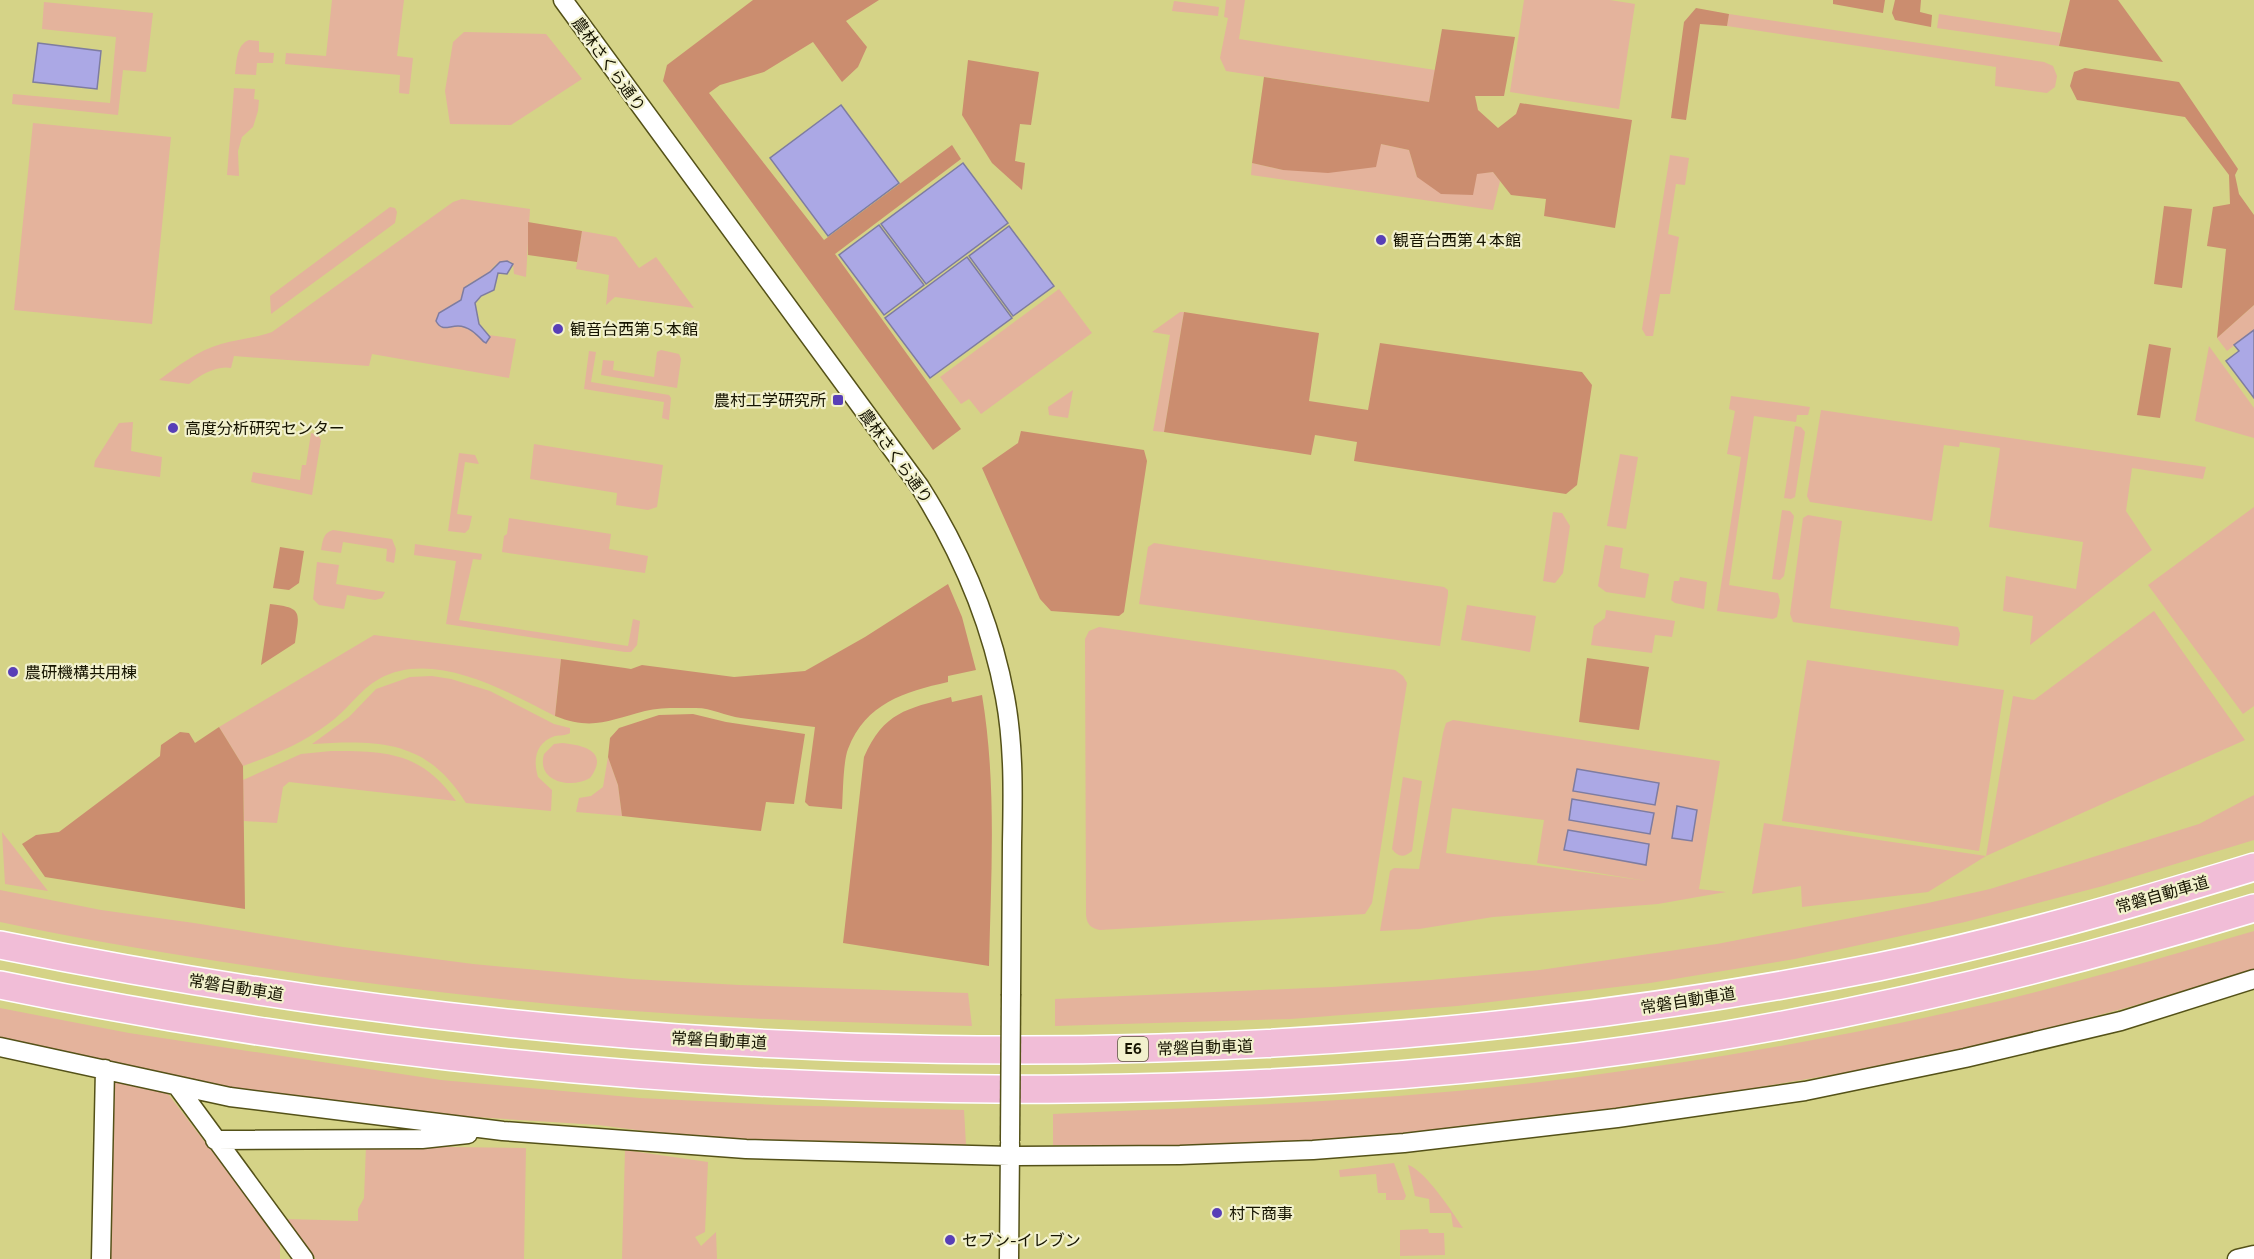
<svg xmlns="http://www.w3.org/2000/svg" width="2254" height="1259" viewBox="0 0 2254 1259" font-family="Figtree,'Noto Sans JP',sans-serif">
<style>
.green{fill:#e4b39c;fill-rule:evenodd}
.forest{fill:#cb8d6f}
.water{fill:#aba8e5;stroke:#7e7ca0;stroke-width:1.5}
.lines{fill:none;stroke-linecap:round;stroke-linejoin:round}
.minor-casing{stroke:#545118;stroke-width:21}
.highway-casing{stroke:#fff;stroke-width:30}
.minor{stroke:#fff;stroke-width:18}
.highway{stroke:#f1bdd7;stroke-width:27}
.minor-bridge-casing{stroke:#545118;stroke-width:21;stroke-linecap:butt}
.minor-bridge{stroke:#fff;stroke-width:18}
.poi-dot{fill:#583fb7;stroke:#f2f1cd;stroke-width:2}
.labels{text-anchor:middle;stroke-width:4.5;stroke-linejoin:round;paint-order:stroke}
.shield{fill:#f2f1cd;stroke:#58563e;stroke-width:1.5}
.shield-label{font-size:15px;font-weight:bold;fill:#161400}
.street-label{font-size:16px;fill:#161400;stroke:#f2f1cd}
.poi-label{font-size:16px;fill:#161400;stroke:#f2f1cd;text-anchor:start}
</style>
<rect width="100%" height="100%" fill="#d5d387"/>
<path class="green" d="M 332,0 L 404,0 L 397,56 L 413,58 L 409,94 L 399,93 L 400,75 L 285,64 L 286,53 L 326,56 Z
M 1226,0 L 1245,0 L 1239,39 L 1435,70 L 1429,102 L 1226,71 L 1220,58 L 1228,18 L 1224,17 Z
M 1524,0 L 1610,0 L 1635,4 L 1619,109 L 1510,92 Z
M 1174,1 L 1219,7 L 1218,16 L 1172,11 Z
M 44,2 L 153,13 L 146,72 L 123,70 L 118,115 L 12,104 L 13,94 L 110,103 L 116,37 L 42,29 Z
M 1729,14 L 2044,62 L 2053,66 L 2057,76 L 2055,87 L 2047,93 L 1995,86 L 1996,67 L 1727,26 Z
M 1939,14 L 2061,33 L 2059,46 L 1937,28 Z
M 464,32 L 546,34 L 582,79 L 511,125 L 450,124 L 445,91 L 453,42 Z
M 249,40 L 259,41 L 259,52 L 274,53 L 273,63 L 257,63 L 256,75 L 235,74 C 237,61 236,45 249,40 Z
M 234,88 L 255,89 L 254,99 L 259,100 L 258,111 L 253,127 L 242,137 L 238,151 L 239,176 L 227,175 Z
M 33,123 L 171,137 L 152,324 L 14,310 Z
M 1381,144 L 1409,150 L 1417,177 L 1493,172 L 1500,181 L 1493,210 L 1251,175 L 1252,163 L 1283,170 Z
M 1670,155 L 1689,158 L 1685,185 L 1676,184 L 1668,234 L 1679,237 L 1670,294 L 1660,294 L 1653,336 L 1646,336 L 1642,329 Z
M 462,199 L 530,209 L 526,277 L 514,274 L 513,264 L 510,261 L 495,265 L 490,272 L 467,285 L 464,289 L 461,300 L 439,313 L 437,317 L 452,327 C 465,323 475,333 484,342 L 490,337 L 489,335 L 516,339 L 509,378 L 372,354 L 369,366 L 234,356 L 231,368 C 217,365 200,375 189,384 L 159,380 C 178,366 197,351 221,344 C 238,339 255,338 272,332 L 453,202 Z
M 390,207 L 395,208 L 397,212 L 395,223 L 271,314 L 270,296 Z
M 582,231 L 616,237 L 639,268 L 656,257 L 694,308 L 615,297 L 606,305 L 609,275 L 576,269 Z
M 1059,289 L 1092,333 L 981,414 L 969,399 L 961,404 L 940,377 Z
M 2254,305 L 2254,330 L 2227,351 L 2217,338 Z
M 1180,312 L 1184,312 L 1164,432 L 1153,431 L 1170,335 L 1152,332 Z
M 2209,346 L 2254,408 L 2254,438 L 2195,421 Z
M 661,350 L 679,354 L 681,359 L 677,388 L 601,375 L 603,360 L 614,361 L 613,370 L 654,377 L 657,352 Z
M 589,351 L 596,352 L 591,382 L 669,395 L 671,398 L 669,420 L 662,418 L 664,402 L 584,389 Z
M 1073,390 L 1068,418 L 1049,415 L 1048,407 Z
M 1731,396 L 1810,407 L 1808,415 L 1797,415 L 1796,422 L 1754,416 L 1729,585 L 1778,593 L 1780,601 L 1777,617 L 1773,619 L 1717,611 L 1741,457 L 1727,454 L 1735,411 L 1729,409 Z
M 1821,410 L 2206,467 L 2203,479 L 2132,468 L 2126,511 L 2152,550 L 2030,645 L 2033,616 L 2003,611 L 2006,576 L 2076,589 L 2083,542 L 1989,527 L 2000,448 L 1960,442 L 1959,447 L 1944,445 L 1932,521 L 1810,502 L 1807,496 Z
M 133,422 L 131,451 L 162,457 L 160,477 L 94,467 L 95,461 L 119,423 Z
M 1795,426 L 1801,427 L 1805,432 L 1795,497 L 1791,499 L 1784,498 Z
M 311,433 L 318,435 L 321,440 L 312,495 L 251,482 L 253,472 L 300,480 L 302,465 L 306,465 Z
M 534,444 L 663,465 L 657,507 L 648,510 L 616,505 L 617,493 L 530,479 Z
M 459,453 L 475,455 L 479,464 L 465,462 L 457,514 L 472,516 L 469,529 L 465,533 L 448,531 Z
M 1620,454 L 1638,457 L 1626,529 L 1607,526 Z
M 2254,507 L 2254,706 L 2243,714 L 2148,585 Z
M 1782,510 L 1790,511 L 1794,516 L 1784,576 L 1780,580 L 1772,579 Z
M 1553,512 L 1562,513 L 1570,526 L 1563,573 L 1555,583 L 1543,581 Z
M 1808,515 L 1842,521 L 1830,608 L 1958,627 L 1960,634 L 1958,646 L 1793,622 L 1790,614 L 1803,518 Z
M 509,518 L 611,534 L 609,549 L 648,556 L 645,573 L 502,552 L 504,536 L 507,534 Z
M 333,530 L 392,539 L 396,549 L 394,563 L 386,561 L 387,549 L 343,542 L 341,553 L 321,550 C 323,540 323,533 333,530 Z
M 1154,543 L 1444,587 L 1448,590 L 1448,595 L 1440,646 L 1139,604 L 1148,547 Z
M 415,544 L 482,554 L 481,560 L 473,559 L 459,620 L 628,646 L 633,619 L 640,621 L 637,645 L 631,652 L 625,652 L 446,624 L 456,561 L 414,555 Z
M 1605,545 L 1623,548 L 1620,568 L 1649,574 L 1645,598 L 1606,592 L 1598,586 Z
M 317,562 L 339,565 L 336,584 L 385,592 L 382,598 L 375,600 L 347,595 L 344,609 L 319,605 L 313,599 Z
M 1680,577 L 1707,582 L 1704,609 L 1675,603 L 1671,600 L 1674,581 L 1679,581 Z
M 1467,605 L 1536,616 L 1530,652 L 1461,640 Z
M 1606,610 L 1675,621 L 1672,637 L 1655,635 L 1652,653 L 1591,645 L 1594,626 L 1605,618 Z
M 2154,611 L 2245,740 L 1986,856 L 1928,892 L 1802,907 L 1801,886 L 1752,894 L 1764,823 L 1986,856 L 2013,696 L 2034,700 Z
M 1099,627 L 1395,670 L 1403,676 L 1407,683 L 1372,903 L 1365,914 L 1100,930 C 1091,928 1087,925 1086,915 L 1085,639 L 1089,631 Z
M 374,635 L 561,659 L 555,716 C 506,691 433,649 379,679 C 359,690 347,711 328,724 C 301,744 274,755 243,766 L 219,727 Z
M 1807,660 L 2004,690 L 1979,851 L 1782,821 Z
M 432,676 L 451,679 L 490,691 L 554,724 L 570,728 L 570,733 C 565,736 560,735 555,736 C 535,743 533,760 538,777 L 552,790 L 551,811 L 466,803 C 427,740 380,740 312,744 L 349,717 L 376,689 L 410,677 Z
M 1453,720 L 1720,761 L 1699,889 L 1726,892 L 1658,904 L 1493,917 L 1419,929 L 1380,931 L 1390,871 L 1394,868 L 1419,869 L 1443,733 L 1446,723 ZM 1577,769 L 1658,783 L 1574,791 ZM 1573,799 L 1653,813 L 1650,834 L 1569,820 ZM 1452,808 L 1544,820 L 1537,863 L 1647,881 L 1446,853 ZM 1568,830 L 1649,844 L 1646,864 L 1565,850 Z
M 562,743 C 583,745 610,751 590,778 C 571,789 536,782 544,754 L 554,744 Z
M 331,751 C 387,751 421,752 456,801 L 289,782 L 283,787 L 277,823 L 244,821 L 243,780 L 301,754 Z
M 608,757 L 618,785 L 622,816 L 576,812 L 579,798 L 591,796 L 603,787 Z
M 1403,777 L 1422,781 L 1412,851 C 1404,858 1398,857 1392,849 Z
M 2254,795 L 2254,840 L 2103,886 L 1965,922 L 1795,959 L 1650,983 L 1457,1006 L 1291,1019 L 1055,1026 L 1055,999 L 1332,987 L 1431,980 L 1540,970 L 1717,944 L 1928,903 L 1990,889 L 2199,824 Z
M 2,832 L 48,891 L 5,884 Z
M 0,890 L 101,910 L 194,923 L 343,947 L 473,964 L 632,979 L 739,985 L 968,993 L 972,1026 C 864,1023 755,1020 648,1012 C 505,1002 363,984 223,962 C 148,950 74,938 0,922 Z
M 2254,931 L 2254,969 L 2133,1006 L 1991,1044 L 1843,1073 L 1630,1109 L 1576,1113 L 1362,1139 L 1199,1146 L 1053,1145 L 1053,1114 C 1226,1106 1401,1101 1572,1078 C 1710,1060 1847,1036 1982,1005 C 2074,984 2164,957 2254,931 Z
M 0,1008 L 129,1033 L 441,1080 L 640,1098 L 777,1105 L 964,1110 L 966,1145 L 706,1139 L 598,1125 L 444,1115 L 232,1088 L 0,1038 Z
M 113,1078 L 154,1086 L 169,1095 L 280,1240 L 280,1259 L 105,1259 Z
M 366,1146 L 526,1148 L 524,1259 L 316,1259 L 286,1219 L 358,1221 L 358,1209 L 364,1198 Z
M 625,1150 L 708,1162 L 705,1232 L 695,1237 L 701,1246 L 716,1232 L 717,1259 L 622,1259 Z
M 1394,1163 L 1406,1196 L 1404,1200 L 1386,1200 L 1386,1193 L 1378,1193 L 1376,1174 L 1340,1177 L 1339,1170 Z
M 1408,1165 C 1425,1170 1453,1213 1463,1228 L 1453,1227 L 1451,1213 L 1430,1213 L 1429,1199 L 1415,1196 Z
M 1428,1229 L 1429,1233 L 1444,1233 L 1445,1255 L 1400,1256 L 1400,1230 Z"/>
<path class="forest" d="M 753,0 L 879,0 L 846,21 L 867,47 L 858,67 L 842,82 L 813,42 L 764,72 L 720,85 L 709,93 L 824,240 L 952,145 L 961,159 L 835,254 L 961,429 L 933,450 L 663,81 L 667,65 Z
M 1833,0 L 1885,0 L 1883,13 L 1833,4 Z
M 1895,0 L 1921,0 L 1920,12 L 1932,15 L 1931,27 L 1895,20 L 1892,13 Z
M 2070,0 L 2118,0 L 2163,62 L 2059,46 Z
M 1696,8 L 1729,14 L 1727,26 L 1700,24 L 1686,120 L 1671,118 L 1684,22 Z
M 1442,29 L 1515,37 L 1504,96 L 1475,96 L 1478,110 L 1498,128 L 1516,114 L 1520,103 L 1632,120 L 1615,228 L 1544,216 L 1546,199 L 1511,195 L 1493,172 L 1477,174 L 1473,195 L 1441,194 L 1417,177 L 1409,150 L 1381,144 L 1376,167 L 1328,173 L 1283,170 L 1252,163 L 1264,77 L 1429,102 Z
M 968,60 L 1039,72 L 1031,125 L 1020,124 L 1015,161 L 1025,163 L 1022,190 L 992,163 L 962,115 Z
M 2085,68 L 2179,82 L 2238,169 L 2235,175 L 2239,194 L 2254,215 L 2254,305 L 2217,338 L 2226,249 L 2207,246 L 2213,207 L 2230,204 L 2229,175 L 2185,117 L 2077,100 L 2070,86 L 2074,72 Z
M 2164,206 L 2192,209 L 2182,288 L 2154,284 Z
M 528,222 L 582,231 L 577,262 L 528,255 Z
M 1184,312 L 1319,333 L 1309,401 L 1368,410 L 1380,343 L 1582,372 L 1592,385 L 1577,485 L 1566,494 L 1354,461 L 1357,442 L 1315,435 L 1311,455 L 1164,432 Z
M 2149,344 L 2171,348 L 2160,418 L 2137,415 Z
M 1021,431 L 1144,450 L 1147,461 L 1124,612 L 1119,616 L 1051,611 L 1040,599 L 982,468 L 1018,443 Z
M 280,547 L 304,551 L 299,583 L 289,590 L 273,588 Z
M 948,584 L 962,617 L 976,670 L 948,676 L 948,682 C 904,692 866,703 848,749 C 843,762 843,794 842,809 L 809,806 L 805,802 L 815,727 C 790,724 765,721 741,718 C 725,716 712,708 696,708 C 680,708 660,707 645,711 C 609,720 593,731 555,716 L 561,659 L 625,668 L 631,669 L 642,665 L 734,677 L 805,671 L 865,637 Z
M 270,604 C 304,608 299,612 295,643 L 261,665 Z
M 1587,658 L 1649,667 L 1639,730 L 1579,722 Z
M 982,695 C 997,785 991,876 989,966 L 843,943 L 864,757 C 884,712 906,709 951,697 L 952,702 Z
M 693,714 L 726,722 L 805,734 L 794,804 L 766,802 L 761,831 L 622,816 L 618,785 L 608,757 L 610,738 L 619,728 L 659,715 Z
M 219,727 L 243,766 L 245,909 L 45,877 L 22,844 L 36,835 L 59,832 L 160,756 L 161,745 L 180,732 L 189,733 L 195,743 Z"/>
<path class="water" d="M 38,43 L 101,51 L 97,89 L 33,82 Z
M 841,105 L 899,183 L 828,236 L 770,158 Z
M 963,163 L 1008,223 L 926,284 L 881,224 Z
M 879,225 L 924,285 L 884,315 L 839,255 Z
M 1009,226 L 1054,286 L 1013,316 L 969,256 Z
M 967,257 L 1012,318 L 930,378 L 885,318 Z
M 507,261 L 513,264 L 507,274 L 498,273 L 494,290 L 481,296 L 475,303 L 479,324 L 490,337 L 486,343 L 484,342 C 477,335 469,326 458,326 C 448,326 442,332 436,321 L 439,313 L 461,300 L 464,288 L 490,272 L 500,262 Z
M 2254,330 L 2254,398 L 2226,361 L 2239,351 L 2234,345 Z
M 1577,769 L 1659,783 L 1655,805 L 1573,791 Z
M 1572,799 L 1654,813 L 1650,834 L 1569,820 Z
M 1677,806 L 1697,810 L 1692,841 L 1672,838 Z
M 1568,830 L 1649,844 L 1646,865 L 1564,850 Z"/>
<g class="lines">
<defs>
<path id="minor" d="M 563,0 L 920,487 C 961,552 991,622 1005,697 C 1014,745 1013,795 1012,843 C 1012,893 1011,944 1011,994
M 0,1047 L 230,1097 L 503,1131 L 746,1149 L 1010,1156 L 1180,1155 L 1313,1150 L 1404,1143 L 1617,1118 L 1805,1091 L 1965,1058 L 2121,1021 L 2254,979
M 177,1086 L 304,1259
M 215,1140 L 422,1139 L 468,1134
M 101,1259 L 105,1069
M 1009,1259 L 1010,1144
M 2237,1259 L 2254,1255"/>
<path id="highway" d="M 0,945 C 618,1070 1257,1091 1878,967 C 2005,941 2130,905 2254,867
M 0,985 C 352,1057 711,1092 1070,1089 C 1257,1087 1444,1076 1629,1050 C 1841,1021 2050,970 2254,908"/>
</defs>
<use href="#minor" class="minor-casing"/>
<use href="#highway" class="highway-casing"/>
<use href="#minor" class="minor"/>
<use href="#highway" class="highway"/>
<defs>
<path id="minor-bridge" d="M 1010,1141 L 1011,994"/>
</defs>
<use href="#minor-bridge" class="minor-bridge-casing"/>
<use href="#minor-bridge" class="minor-bridge"/>
</g>
<g class="poi-dot">
<circle cx="1381" cy="240" r="6"/>
<circle cx="558" cy="329" r="6"/>
<rect x="832" y="394" width="12" height="12" rx="3"/>
<circle cx="173" cy="428" r="6"/>
<circle cx="13" cy="672" r="6"/>
<circle cx="1217" cy="1213" r="6"/>
<circle cx="950" cy="1240" r="6"/>
</g>
<g class="labels">
<rect class="shield" x="1118" y="1037" width="30" height="24" rx="4.5"/>
<g class="shield-label">
<text x="1133" y="1054">E6</text>
</g>
<g class="street-label">
<text transform="translate(609 64) rotate(54)" y="6">農林さくら通り</text>
<text transform="translate(896 456) rotate(54)" y="6">農林さくら通り</text>
<text transform="translate(2162 894) rotate(-16)" y="6">常磐自動車道</text>
<text transform="translate(236 987) rotate(9)" y="6">常磐自動車道</text>
<text transform="translate(1688 1000) rotate(-9)" y="6">常磐自動車道</text>
<text transform="translate(719 1040) rotate(3)" y="6">常磐自動車道</text>
<text transform="translate(1205 1047) rotate(-2)" y="6">常磐自動車道</text>
</g>
<g class="poi-label">
<text x="1393" y="246">観音台西第４本館</text>
<text x="570" y="335">観音台西第５本館</text>
<text x="826" y="406" text-anchor="end">農村工学研究所</text>
<text x="185" y="434">高度分析研究センター</text>
<text x="25" y="678">農研機構共用棟</text>
<text x="1229" y="1219">村下商事</text>
<text x="962" y="1246">セブン-イレブン</text>
</g>
</g>
</svg>
